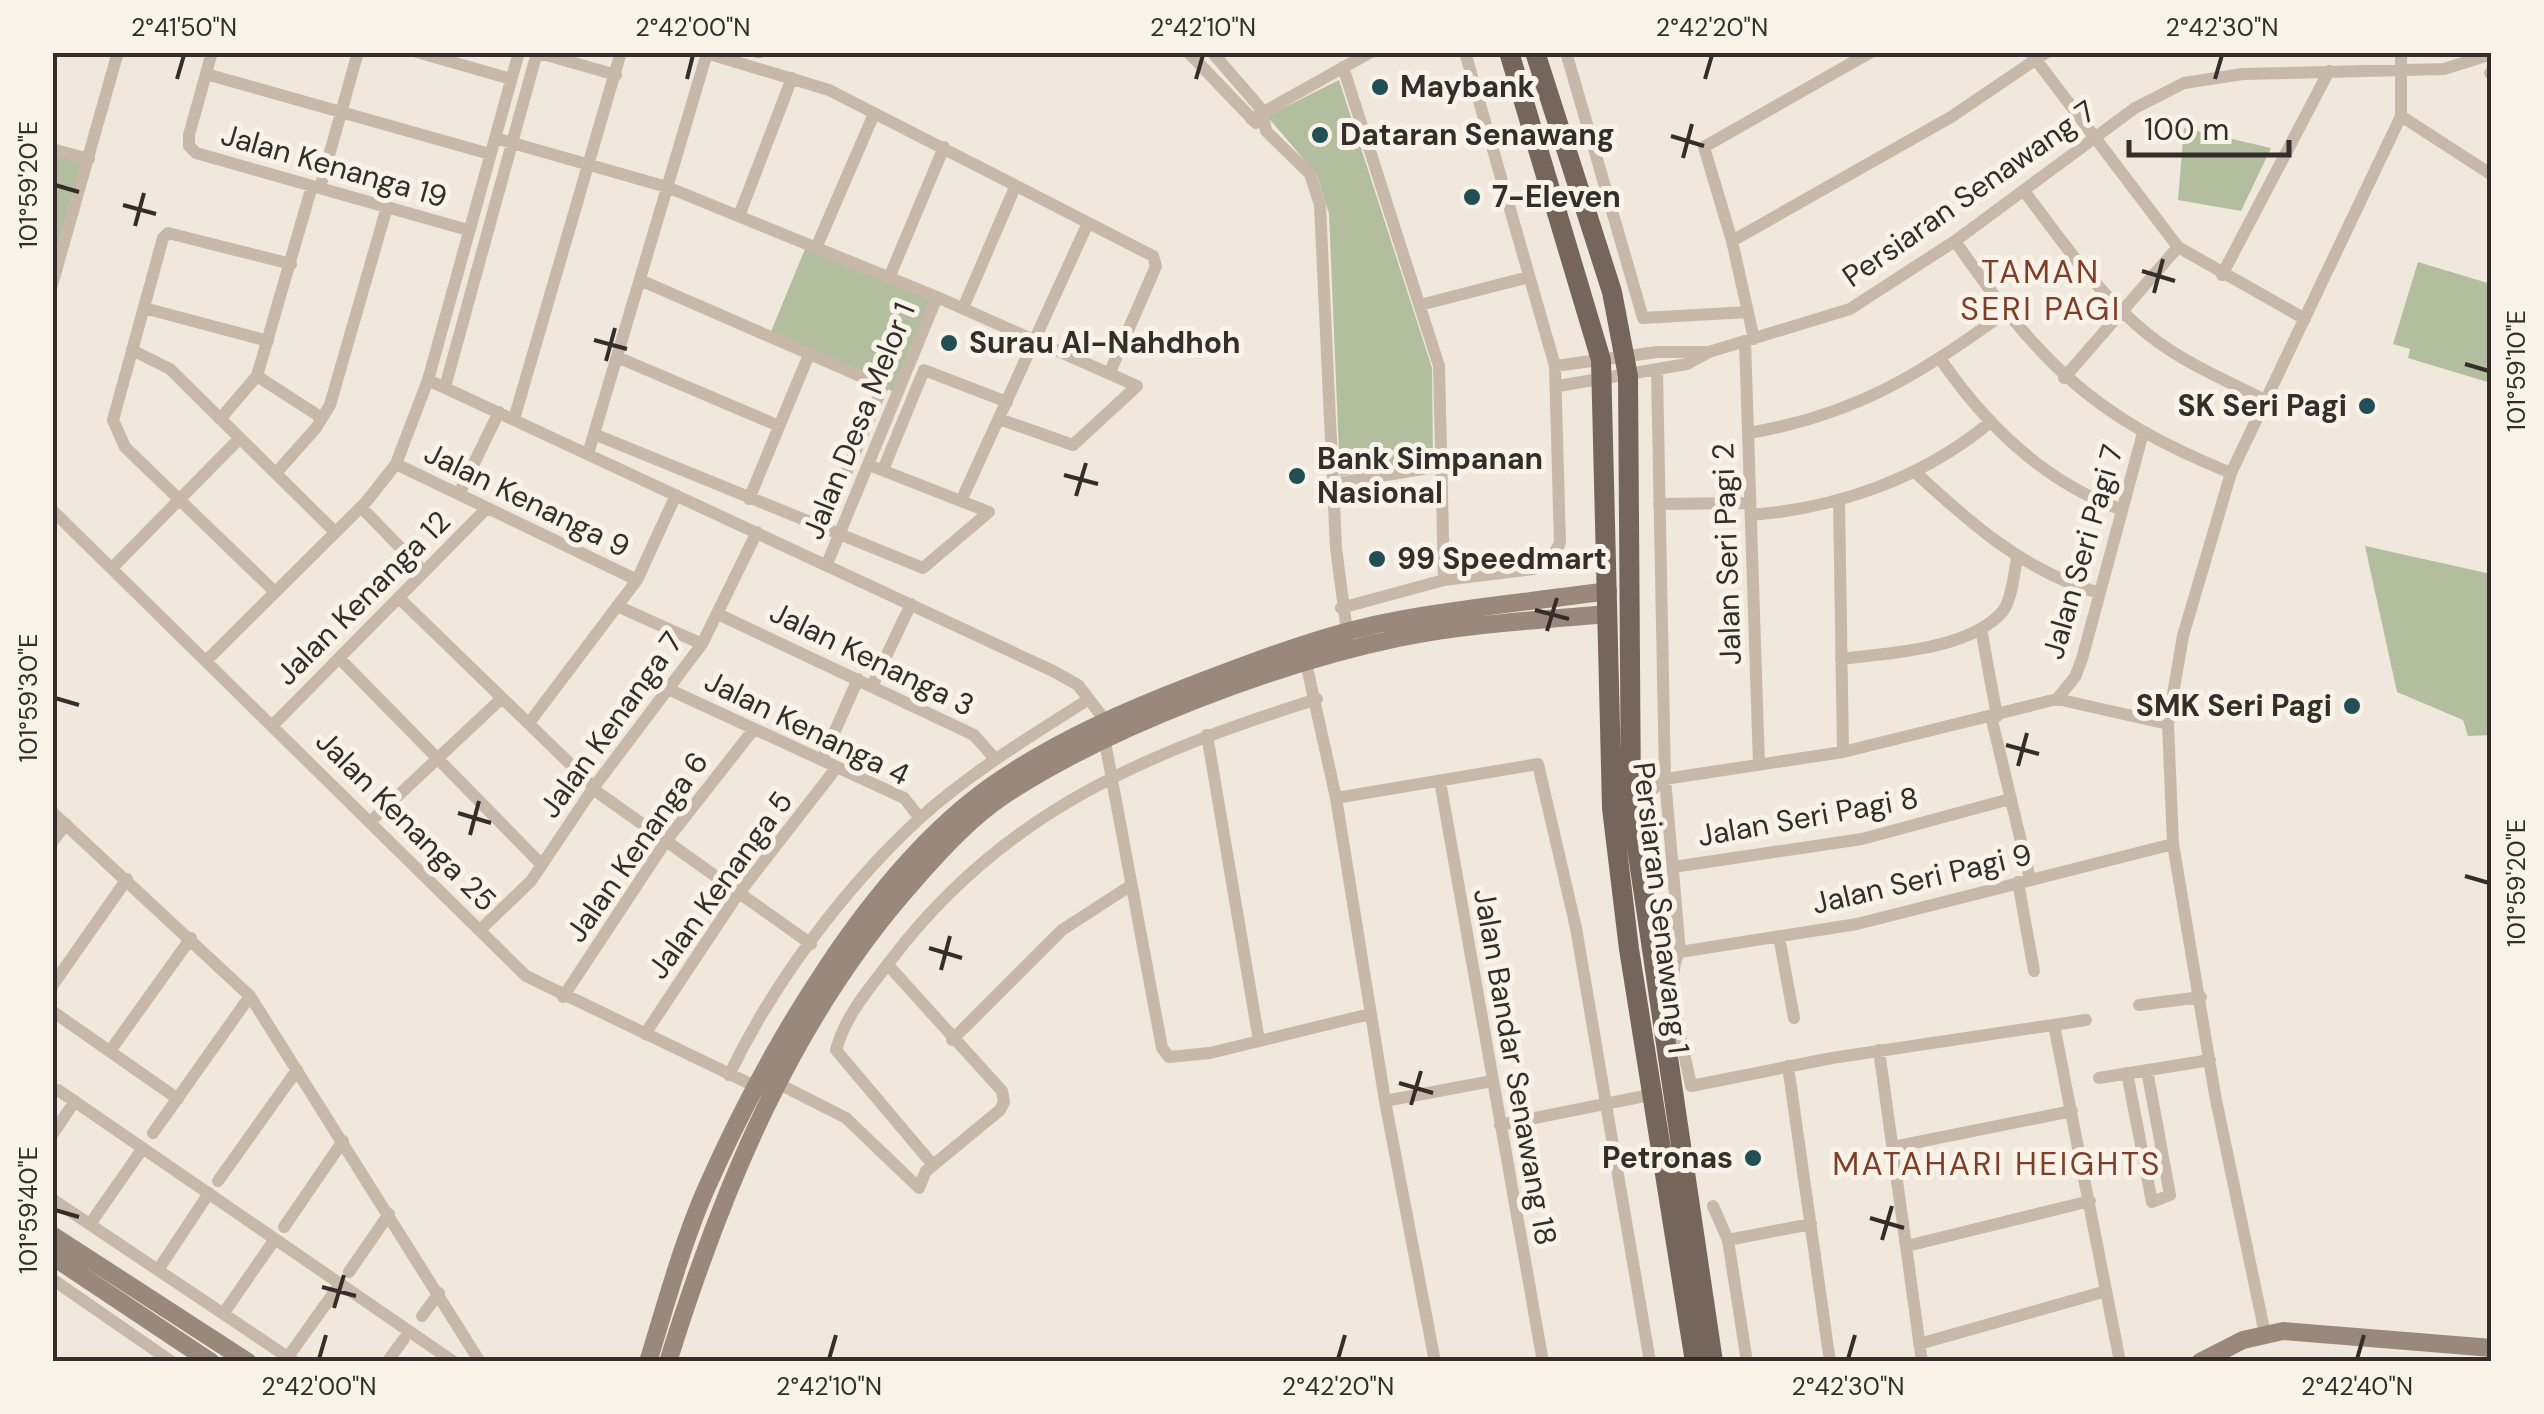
<svg xmlns="http://www.w3.org/2000/svg" width="2544" height="1414" viewBox="0 0 2544 1414" font-family="'DM Sans',sans-serif">
<style>
.green{fill:#b3be9e}
.lines{fill:none;stroke-linecap:round;stroke-linejoin:round}
.street{stroke:#c7b8aa;stroke-width:12}
.secondary{stroke:#9b887c;stroke-width:18}
.primary{stroke:#76655b;stroke-width:20}
.ticks{fill:none;stroke:#352d29;stroke-width:4}
.poi-dot{fill:#224f54;stroke:#f8f2e9;stroke-width:4}
.labels{text-anchor:middle;stroke-width:10;stroke-linejoin:round;paint-order:stroke}
.poi-label{font-size:30px;font-weight:bold;fill:#352d29;stroke:#f8f2e9;text-anchor:start}
.street-label{font-size:30px;fill:#352d29;stroke:#f8f2e9}
.neighbourhood-label{font-size:32px;letter-spacing:2.5px;fill:#7e3f29;stroke:#f8f2e9}
.neatline{fill:none;stroke:#352d29;stroke-width:4}
.ticks-label{font-size:25px;text-anchor:middle;fill:#352d29}
</style>
<rect width="100%" height="100%" fill="#f0e8dd"/>
<path class="green" d="M 1339,80 L 1432,368 L 1433,460 L 1340,476 L 1329,214 L 1317,175 L 1267,116 Z
M 2184,128 L 2271,148 L 2241,211 L 2178,200 Z
M 53,149 L 89,159 L 62,252 L 53,249 Z
M 805,249 L 934,299 L 896,393 L 770,334 Z
M 2418,262 L 2491,284 L 2491,383 L 2408,358 L 2410,349 L 2393,344 Z
M 2365,546 L 2491,574 L 2491,735 L 2468,736 L 2463,720 L 2397,692 Z"/>
<g class="lines">
<path class="street" d="M 212,52 L 189,135 L 189,146 L 196,153 L 468,230
M 417,52 L 511,79
M 703,52 L 829,90 L 1153,256 L 1156,266 L 1110,372
M 757,52 L 760,52
M 1188,52 L 1256,123
M 1212,52 L 1262,110 L 1266,131 L 1310,174 L 1320,205 L 1336,548 L 1348,639
M 1566,52 L 1643,318 L 1748,312
M 2030,52 L 2178,247 L 2305,319
M 1343,67 L 1439,366 L 1444,580
M 2490,73 L 2492,74
M 206,74 L 490,154
M 2401,116 L 2492,175
M 1251,119 L 1371,52
M 495,138 L 667,187 L 937,297 L 1137,386 L 1073,445 L 999,419
M 52,149 L 89,159
M 320,188 L 358,52
M 2024,191 C 2063,242 2099,296 2150,336 C 2184,363 2227,381 2265,400
M 739,216 L 792,78
M 1732,241 L 1951,117 L 2047,52
M 1955,241 C 2039,362 2092,417 2231,473
M 816,248 L 874,114
M 2222,275 L 2329,71
M 889,278 L 944,147
M 640,280 L 883,386 L 822,530
M 52,285 L 118,52
M 1420,305 L 1529,277
M 144,308 L 268,341
M 963,308 L 1015,187
M 1754,339 L 1732,241 L 1704,147 L 1871,52
M 1745,341 L 1759,765
M 132,350 L 170,369 L 335,532
M 617,357 L 779,426
M 1941,360 C 1986,425 2044,482 2120,509
M 1555,366 L 1657,352 L 1707,352
M 1657,370 L 1665,779 L 1680,952 C 1662,975 1686,1057 1691,1086 L 1832,1058 L 2086,1020
M 257,376 L 322,418
M 2064,378 L 2178,247
M 428,380 L 1053,671 L 1078,685 L 1111,728
M 1558,386 L 1687,364 L 1709,352 L 1850,309 L 1955,241 L 2135,108 L 2184,83 L 2243,74 L 2444,69 L 2492,54
M 445,387 L 536,56 L 543,54 L 616,75
M 220,419 L 257,376 L 312,186
M 514,419 L 621,52
M 1749,433 C 1855,415 1921,374 2006,312
M 594,434 L 923,568 L 989,512 L 869,465
M 588,454 L 707,53
M 396,464 L 637,580
M 883,470 L 924,370 L 1007,402
M 1915,472 C 1971,524 2024,571 2099,593
M 276,473 L 316,428 L 330,405 L 387,207
M 1333,484 L 1440,466
M 459,494 L 499,412
M 749,499 L 810,352
M 1839,500 L 1843,752
M 961,501 L 1087,225
M 1659,504 L 1750,503
M 361,507 L 424,572
M 52,510 L 526,976 L 763,1090
M 1751,515 C 1837,508 1921,479 1988,424
M 827,564 L 937,297
M 112,568 L 240,438
M 275,592 L 125,447 L 113,420 L 163,238 L 168,233 L 291,264
M 399,598 L 594,787
M 617,606 L 702,644
M 1341,608 L 1444,580 L 1533,569 L 1550,561 L 1560,543 L 1555,366 L 1465,52
M 720,615 L 974,735 L 995,759
M 1981,629 L 1997,716
M 339,658 L 542,865
M 208,659 L 366,502 L 396,464 L 428,380 L 519,52
M 1841,659 C 1888,653 1970,650 2003,611 C 2012,599 2014,573 2017,558
M 1306,663 L 1336,798 L 1385,1101 L 1435,1362
M 872,686 L 911,604
M 668,689 L 904,798 L 920,818
M 2057,699 L 2168,724
M 1991,716 L 2030,879
M 529,723 L 637,580 L 676,495
M 274,724 L 487,508
M 1207,735 L 1259,1041
M 1105,742 L 1162,1048 L 1169,1057 L 1210,1053 L 1370,1014
M 822,760 L 858,679
M 1440,781 L 1543,1362
M 593,789 L 811,944
M 1336,798 L 1538,764 L 1576,928 L 1650,1362
M 1631,807 L 1665,779 L 1843,752 L 2057,699 L 2075,677 L 2082,659 L 2143,433
M 52,812 L 250,996 L 480,1362
M 371,821 L 502,698
M 52,842 L 66,824
M 1673,867 L 1862,839 L 2010,799
M 2018,882 L 2034,971
M 480,930 L 531,881 L 594,787 L 702,644 L 757,532
M 1779,937 L 1794,1018
M 1680,952 L 1857,924 L 2173,844
M 52,986 L 127,879
M 563,997 L 666,841 L 754,729
M 2139,1005 L 2201,997
M 52,1011 L 178,1099
M 2054,1025 L 2120,1362
M 645,1034 L 736,897 L 837,767
M 952,1040 L 1062,930 L 1130,886
M 1879,1050 L 1922,1362
M 110,1051 L 191,938
M 1788,1066 L 1830,1362
M 2127,1073 L 2152,1202 L 2170,1195 L 2147,1070
M 729,1075 C 774,982 844,888 920,818 C 971,772 1031,736 1089,699
M 2099,1078 L 2210,1060
M 779,1084 L 846,1118 L 919,1188 L 926,1171 L 1000,1110 L 1004,1102 L 1002,1091 L 888,965
M 58,1090 L 454,1362
M 1385,1101 L 1492,1081
M 1500,1125 L 1655,1094
M 153,1133 L 250,996
M 52,1135 L 75,1101
M 1893,1147 L 2072,1111
M 933,1165 L 836,1050 C 846,1014 869,989 891,960 C 1004,811 1144,754 1317,699
M 218,1181 L 297,1070
M 52,1199 L 295,1362
M 1713,1206 L 1728,1240 L 1747,1362
M 90,1224 L 143,1148
M 284,1227 L 343,1141
M 1728,1240 L 1811,1224
M 1907,1246 L 2090,1201
M 158,1270 L 209,1193
M 349,1272 L 389,1214
M 52,1279 L 172,1362
M 223,1314 L 275,1239
M 422,1316 L 439,1293
M 2265,1334 L 2215,1095 L 2173,844 L 2168,724 L 2183,636 L 2231,473 L 2401,116 L 2401,52
M 1919,1344 L 2103,1292
M 288,1357 L 340,1284
M 387,1362 L 404,1339"/>
<path class="secondary" d="M 52,1235 L 248,1362
M 52,1256 L 211,1362
M 648,1362 C 666,1304 682,1244 706,1189 C 766,1054 870,871 993,785 C 1057,740 1130,709 1203,681 C 1266,657 1331,632 1398,620 C 1467,607 1538,601 1608,591
M 668,1362 C 722,1189 792,1018 913,882 C 941,850 971,817 1006,794 C 1112,725 1275,664 1398,638 C 1467,624 1538,620 1608,614
M 2200,1362 L 2243,1340 L 2283,1331 L 2492,1348"/>
<path class="primary" d="M 1509,52 L 1601,360 L 1612,808 L 1629,949 L 1695,1362
M 1535,52 L 1612,292 L 1628,376 L 1631,807 L 1713,1362"/>
</g>
<path class="ticks" d="M 177,79 L 184,55M 687,79 L 693,55M 1196,79 L 1203,55M 1705,79 L 1712,55M 2215,79 L 2222,55M 1671,136 L 1704,146M 1683,158 L 1692,124M 55,185 L 79,192M 123,205 L 156,214M 135,226 L 144,193M 2142,271 L 2175,281M 2154,293 L 2163,259M 594,340 L 627,349M 606,361 L 615,328M 2465,364 L 2489,371M 1064,475 L 1098,484M 1076,496 L 1086,463M 1535,610 L 1569,619M 1547,631 L 1557,598M 55,698 L 79,705M 2006,745 L 2039,754M 2018,766 L 2027,733M 458,813 L 491,823M 470,835 L 479,801M 2465,876 L 2489,883M 929,948 L 962,958M 941,970 L 950,936M 1399,1083 L 1433,1093M 1411,1105 L 1421,1071M 55,1210 L 79,1217M 1870,1218 L 1904,1228M 1882,1240 L 1892,1206M 322,1287 L 356,1296M 334,1308 L 344,1275M 319,1359 L 326,1335M 829,1359 L 836,1335M 1338,1359 L 1345,1335M 1848,1359 L 1855,1335M 2357,1359 L 2364,1335"/>
<g class="poi-dot">
<circle cx="1380" cy="87" r="10"/>
<circle cx="1320" cy="135" r="10"/>
<circle cx="1472" cy="197" r="10"/>
<circle cx="949" cy="343" r="10"/>
<circle cx="2367" cy="406" r="10"/>
<circle cx="1297" cy="476" r="10"/>
<circle cx="1377" cy="559" r="10"/>
<circle cx="2352" cy="706" r="10"/>
<circle cx="1753" cy="1158" r="10"/>
</g>
<g class="labels">
<g class="poi-label">
<text x="1400" y="97">Maybank</text>
<text x="1340" y="145">Dataran Senawang</text>
<text x="1492" y="207">7-Eleven</text>
<text x="969" y="353">Surau Al-Nahdhoh</text>
<text x="2347" y="416" text-anchor="end">SK Seri Pagi</text>
<text x="1317" y="469">Bank Simpanan<tspan x="1317" dy="34">Nasional</tspan></text>
<text x="1397" y="569">99 Speedmart</text>
<text x="2332" y="716" text-anchor="end">SMK Seri Pagi</text>
<text x="1733" y="1168" text-anchor="end">Petronas</text>
</g>
<g class="street-label">
<text transform="translate(334 166) rotate(16)" y="10">Jalan Kenanga 19</text>
<text transform="translate(1969 194) rotate(-35)" y="10">Persiaran Senawang 7</text>
<text transform="translate(859 421) rotate(-68)" y="10">Jalan Desa Melor 1</text>
<text transform="translate(527 500) rotate(26)" y="10">Jalan Kenanga 9</text>
<text transform="translate(2083 552) rotate(-74)" y="10">Jalan Seri Pagi 7</text>
<text transform="translate(1727 554) rotate(-92)" y="10">Jalan Seri Pagi 2</text>
<text transform="translate(363 598) rotate(-45)" y="10">Jalan Kenanga 12</text>
<text transform="translate(872 659) rotate(26)" y="10">Jalan Kenanga 3</text>
<text transform="translate(611 725) rotate(-54)" y="10">Jalan Kenanga 7</text>
<text transform="translate(807 728) rotate(26)" y="10">Jalan Kenanga 4</text>
<text transform="translate(1808 817) rotate(-10)" y="10">Jalan Seri Pagi 8</text>
<text transform="translate(406 821) rotate(45)" y="10">Jalan Kenanga 25</text>
<text transform="translate(637 847) rotate(-55)" y="10">Jalan Kenanga 6</text>
<text transform="translate(1922 879) rotate(-13)" y="10">Jalan Seri Pagi 9</text>
<text transform="translate(720 885) rotate(-54)" y="10">Jalan Kenanga 5</text>
<text transform="translate(1661 908) rotate(83)" y="10">Persiaran Senawang 1</text>
<text transform="translate(1515 1067) rotate(80)" y="10">Jalan Bandar Senawang 18</text>
</g>
<g class="neighbourhood-label">
<text x="2041" y="283">TAMAN<tspan x="2041" dy="37">SERI PAGI</tspan></text>
<text x="1997" y="1175">MATAHARI HEIGHTS</text>
</g>
</g>
<rect width="2544" height="1414" fill="none" stroke="#f8f2e9" stroke-width="110"/>
<path d="M2129 140v15h160v-15" fill="none" stroke="#352d29" stroke-width="5"/>
<text x="2144" y="140" font-size="30" fill="#352d29" stroke="#f8f2e9" stroke-width="8" paint-order="stroke">100 m</text>
<rect x="55" y="55" width="2434" height="1304" class="neatline"/>
<g class="ticks-label">
<text x="184" y="36">2°41'50"N</text>
<text x="693" y="36">2°42'00"N</text>
<text x="1203" y="36">2°42'10"N</text>
<text x="1712" y="36">2°42'20"N</text>
<text x="2222" y="36">2°42'30"N</text>
<text transform="translate(28 185) rotate(-90)" y="9">101°59'20"E</text>
<text transform="translate(2516 371) rotate(-90)" y="9">101°59'10"E</text>
<text transform="translate(28 698) rotate(-90)" y="9">101°59'30"E</text>
<text transform="translate(2516 883) rotate(-90)" y="9">101°59'20"E</text>
<text transform="translate(28 1210) rotate(-90)" y="9">101°59'40"E</text>
<text x="319" y="1395">2°42'00"N</text>
<text x="829" y="1395">2°42'10"N</text>
<text x="1338" y="1395">2°42'20"N</text>
<text x="1848" y="1395">2°42'30"N</text>
<text x="2357" y="1395">2°42'40"N</text>
</g>
</svg>
